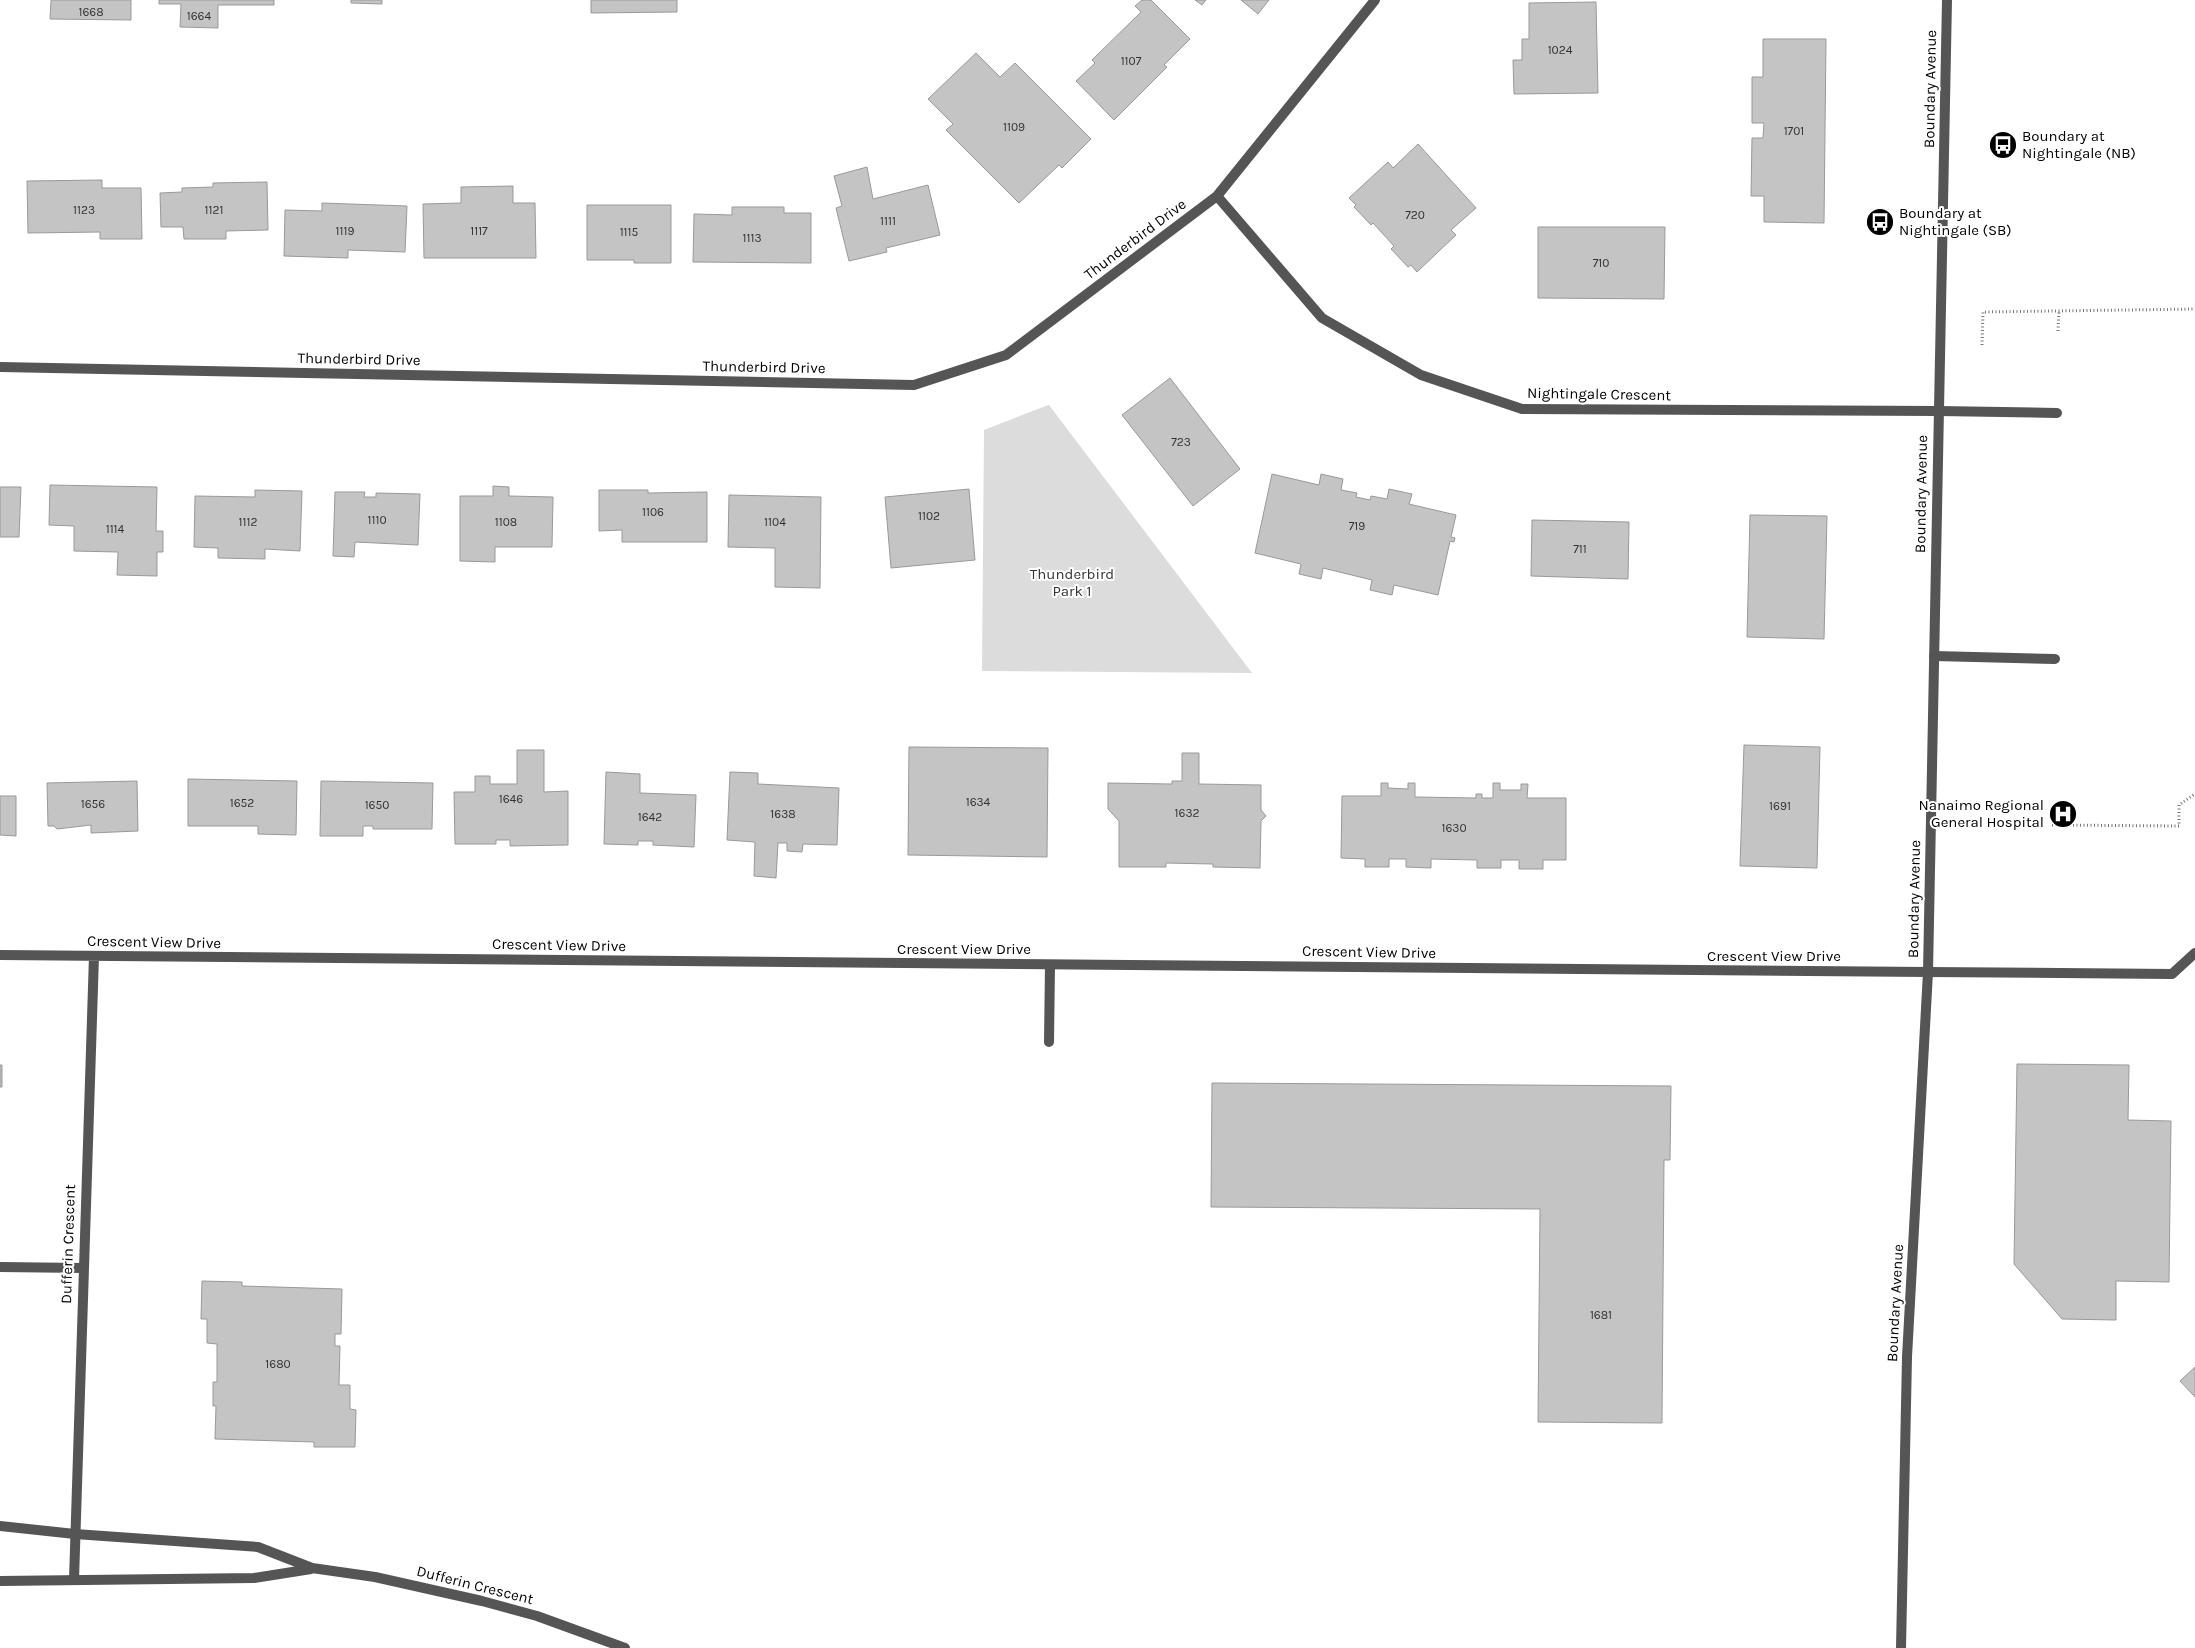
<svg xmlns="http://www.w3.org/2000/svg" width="2195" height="1648" viewBox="0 0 2195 1648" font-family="Karla,sans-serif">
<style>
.green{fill:#dcdcdc}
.building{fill:#c4c4c4;stroke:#999}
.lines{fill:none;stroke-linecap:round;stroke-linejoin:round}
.path{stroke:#777;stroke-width:3;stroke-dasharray:1 2.5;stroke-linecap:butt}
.service{stroke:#555;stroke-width:10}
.minor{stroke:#555;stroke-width:10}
.tertiary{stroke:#555;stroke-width:10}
.labels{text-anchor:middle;stroke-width:4;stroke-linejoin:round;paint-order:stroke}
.number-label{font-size:12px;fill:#313131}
.street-label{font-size:15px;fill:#000;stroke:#fff}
.poi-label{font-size:15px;fill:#000;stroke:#fff;text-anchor:start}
.park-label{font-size:15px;fill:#333;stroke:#fff}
</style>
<rect width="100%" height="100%" fill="#fff"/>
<path class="green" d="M 1048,405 L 1049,405 L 1252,673 L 982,671 L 984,430 Z"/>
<path class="building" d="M 51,0 L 131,0 L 131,20 L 50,19 Z
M 159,0 L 274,0 L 274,5 L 218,5 L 218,28 L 180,27 L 181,4 L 159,4 Z
M 351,0 L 382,0 L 382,4 L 351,3 Z
M 591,0 L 677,0 L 677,12 L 591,13 Z
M 1142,0 L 1151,0 L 1190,39 L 1164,65 L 1167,67 L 1114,120 L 1076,81 L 1095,63 L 1092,60 L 1141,12 L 1135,6 Z
M 1195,0 L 1206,0 L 1202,5 Z
M 1241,0 L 1269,0 L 1258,14 Z
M 1596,2 L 1598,93 L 1514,94 L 1513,60 L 1522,60 L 1522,39 L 1529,39 L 1529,3 Z
M 1763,39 L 1826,39 L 1824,223 L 1764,222 L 1764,196 L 1751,196 L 1752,138 L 1763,138 L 1764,123 L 1752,123 L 1752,77 L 1763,77 Z
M 976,53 L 1000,77 L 1015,63 L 1091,139 L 1062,168 L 1059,165 L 1019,203 L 946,130 L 953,124 L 928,99 Z
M 1418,144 L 1476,208 L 1451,230 L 1456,235 L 1417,272 L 1411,265 L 1408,267 L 1391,249 L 1394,246 L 1373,223 L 1371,225 L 1354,207 L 1356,205 L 1349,198 L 1388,162 L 1393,168 Z
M 867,167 L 873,199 L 928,185 L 940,235 L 886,248 L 887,252 L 849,261 L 836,208 L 842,206 L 834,176 Z
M 102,180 L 102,188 L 141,188 L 142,239 L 100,239 L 100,232 L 28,233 L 27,181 Z
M 267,182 L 268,230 L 226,231 L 226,239 L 184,239 L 183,227 L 161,227 L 160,193 L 182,192 L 182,188 L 213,187 L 213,183 Z
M 513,186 L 513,203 L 535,203 L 536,258 L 424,258 L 423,204 L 461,203 L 461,187 Z
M 322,203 L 407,206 L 405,252 L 348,250 L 348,258 L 284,256 L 285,210 L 322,211 Z
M 587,205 L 671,205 L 671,263 L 634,263 L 634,260 L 587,260 Z
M 732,207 L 784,207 L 784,213 L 811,213 L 811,263 L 693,262 L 694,214 L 732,215 Z
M 1538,227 L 1665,227 L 1664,299 L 1538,298 Z
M 1170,378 L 1240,469 L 1193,506 L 1122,415 Z
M 1272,474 L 1319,485 L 1321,474 L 1343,479 L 1341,490 L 1357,493 L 1356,497 L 1370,500 L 1371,496 L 1387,499 L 1389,489 L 1412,494 L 1409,504 L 1456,515 L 1451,537 L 1455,538 L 1454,542 L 1450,541 L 1438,595 L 1394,585 L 1392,595 L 1370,590 L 1372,580 L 1323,568 L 1321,579 L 1299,574 L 1301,564 L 1255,553 Z
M 50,485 L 157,487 L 156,531 L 163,531 L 163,552 L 157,552 L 157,576 L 117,575 L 118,552 L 74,551 L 74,526 L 49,525 Z
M 493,486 L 509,487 L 509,496 L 553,497 L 552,547 L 495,547 L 495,562 L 460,561 L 460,496 L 493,496 Z
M 0,487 L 21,487 L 19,537 L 0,537 Z
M 969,489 L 975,560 L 891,568 L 885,497 Z
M 255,490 L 302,491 L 300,551 L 265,549 L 265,559 L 218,558 L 218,548 L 194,547 L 195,496 L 255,497 Z
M 599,490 L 648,490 L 648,493 L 707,492 L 707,542 L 622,542 L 622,530 L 599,531 Z
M 335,492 L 365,492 L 364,497 L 376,497 L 376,493 L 420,494 L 418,545 L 355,542 L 354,557 L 333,556 Z
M 729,495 L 821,497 L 820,588 L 775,587 L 775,548 L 728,547 Z
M 1750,515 L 1827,516 L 1824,639 L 1747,637 Z
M 1532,520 L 1629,522 L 1628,579 L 1531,576 Z
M 1744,745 L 1820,747 L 1817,868 L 1740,866 Z
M 909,747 L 1048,748 L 1047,857 L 908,855 Z
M 517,750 L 544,750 L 544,792 L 568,791 L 568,845 L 510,846 L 510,840 L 496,840 L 496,844 L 455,844 L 454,792 L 475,792 L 475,776 L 490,776 L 490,784 L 517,784 Z
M 1182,753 L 1199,753 L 1199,784 L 1261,785 L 1261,810 L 1266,816 L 1261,821 L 1260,868 L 1213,867 L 1213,864 L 1166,863 L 1166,867 L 1119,867 L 1119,821 L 1108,809 L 1108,783 L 1172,784 L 1172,781 L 1182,781 Z
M 606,772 L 640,774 L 640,793 L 696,795 L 694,847 L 653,845 L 653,841 L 638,841 L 638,845 L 604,844 Z
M 730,772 L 758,773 L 758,784 L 839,788 L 837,845 L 803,844 L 802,852 L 787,851 L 787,843 L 778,843 L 776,878 L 754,876 L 755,842 L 727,840 Z
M 188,779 L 297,781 L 296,835 L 258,834 L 258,826 L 188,826 Z
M 137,781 L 138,831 L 91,833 L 91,825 L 57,829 L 54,826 L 48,826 L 47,783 Z
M 321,781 L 433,783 L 432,829 L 373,829 L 373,826 L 363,826 L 363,836 L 320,836 Z
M 1381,783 L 1388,783 L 1388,788 L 1408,789 L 1408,783 L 1415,783 L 1415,797 L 1476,798 L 1476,794 L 1482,794 L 1482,798 L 1493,798 L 1493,783 L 1500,783 L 1500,790 L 1521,790 L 1521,784 L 1528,784 L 1527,798 L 1566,798 L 1566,860 L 1543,860 L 1543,869 L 1519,869 L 1519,860 L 1501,860 L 1501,868 L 1477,868 L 1477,860 L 1431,859 L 1431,868 L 1406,867 L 1406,859 L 1389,859 L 1389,867 L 1365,867 L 1365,859 L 1341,858 L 1342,796 L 1381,796 Z
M 0,796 L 16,796 L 16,836 L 0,835 Z
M 2017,1064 L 2129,1065 L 2128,1120 L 2171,1121 L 2169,1282 L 2116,1281 L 2116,1320 L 2062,1319 L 2014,1264 Z
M 0,1065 L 2,1065 L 2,1087 L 0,1087 Z
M 1212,1083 L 1671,1086 L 1670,1160 L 1664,1160 L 1662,1423 L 1538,1422 L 1540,1209 L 1211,1207 Z
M 202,1281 L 242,1282 L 242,1286 L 342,1289 L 341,1334 L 335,1334 L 335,1346 L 340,1346 L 339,1385 L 350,1385 L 350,1409 L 356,1410 L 355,1447 L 314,1447 L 314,1442 L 215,1439 L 216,1406 L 213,1406 L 213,1382 L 217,1382 L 217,1344 L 207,1343 L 207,1319 L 201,1319 Z
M 2195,1367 L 2195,1397 L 2180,1381 Z"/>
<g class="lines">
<path class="path" d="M 2058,331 L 2059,311
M 1982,345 L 1983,312 L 2195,309
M 2052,825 L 2179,826 L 2179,805 L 2195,794"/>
<path class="service" d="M 1938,411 L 2057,413
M 1934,656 L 2055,659
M 1928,972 L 2172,974 L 2195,953
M 1049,1042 L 1050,965
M 0,1267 L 83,1268"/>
<path class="minor" d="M 1217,196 L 1322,318 L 1421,375 L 1522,409 L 1938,411
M 0,367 L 914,385 L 1006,355 L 1217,196 L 1375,0
M 0,955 L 1928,972
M 74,1580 L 94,956"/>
<path class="tertiary" d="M 0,1526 L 75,1534 L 258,1547 L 312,1568 L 375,1577 L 482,1601 L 537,1616 L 625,1648
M 0,1581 L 254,1578 L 311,1569
M 1901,1648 L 1907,1357 L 1928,972 L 1947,0"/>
</g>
<defs>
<symbol id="bus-disc" viewBox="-11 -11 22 22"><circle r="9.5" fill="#000" stroke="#fff"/><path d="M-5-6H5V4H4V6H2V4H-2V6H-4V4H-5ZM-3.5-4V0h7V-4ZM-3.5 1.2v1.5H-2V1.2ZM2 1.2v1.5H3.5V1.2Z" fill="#fff"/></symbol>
<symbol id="hospital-disc" viewBox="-11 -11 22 22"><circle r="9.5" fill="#000" stroke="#fff"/><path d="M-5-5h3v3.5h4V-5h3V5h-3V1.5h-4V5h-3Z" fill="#fff"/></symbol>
</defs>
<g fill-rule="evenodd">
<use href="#bus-disc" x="1987" y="129" width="32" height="32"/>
<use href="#bus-disc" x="1864" y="206" width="32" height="32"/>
<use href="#hospital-disc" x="2047" y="798" width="32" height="32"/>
</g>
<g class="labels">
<g class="number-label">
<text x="91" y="16">1668</text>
<text x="199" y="20">1664</text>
<text x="1560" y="54">1024</text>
<text x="1131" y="65">1107</text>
<text x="1014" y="131">1109</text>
<text x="1794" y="135">1701</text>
<text x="84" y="214">1123</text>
<text x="214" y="214">1121</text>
<text x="1415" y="219">720</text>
<text x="888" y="225">1111</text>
<text x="345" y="235">1119</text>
<text x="479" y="235">1117</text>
<text x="629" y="236">1115</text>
<text x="752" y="242">1113</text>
<text x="1601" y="267">710</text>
<text x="1181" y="446">723</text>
<text x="653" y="516">1106</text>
<text x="929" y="520">1102</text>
<text x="377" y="524">1110</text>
<text x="248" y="526">1112</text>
<text x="506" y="526">1108</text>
<text x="775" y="526">1104</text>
<text x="1357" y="530">719</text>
<text x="115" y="533">1114</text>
<text x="1580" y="553">711</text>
<text x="511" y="803">1646</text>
<text x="978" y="806">1634</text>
<text x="242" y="807">1652</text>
<text x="93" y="808">1656</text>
<text x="377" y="809">1650</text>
<text x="1780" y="810">1691</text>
<text x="1187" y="817">1632</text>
<text x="783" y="818">1638</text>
<text x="650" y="821">1642</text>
<text x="1454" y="832">1630</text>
<text x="1601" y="1319">1681</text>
<text x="278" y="1368">1680</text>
</g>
<g class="street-label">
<text transform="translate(1930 89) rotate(-89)" y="5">Boundary Avenue</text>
<text transform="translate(1135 239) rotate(-37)" y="5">Thunderbird Drive</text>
<text transform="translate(359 359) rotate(1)" y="5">Thunderbird Drive</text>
<text transform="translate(764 367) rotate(1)" y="5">Thunderbird Drive</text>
<text transform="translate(1599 394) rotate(1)" y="5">Nightingale Crescent</text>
<text transform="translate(1921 494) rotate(-89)" y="5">Boundary Avenue</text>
<text transform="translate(1914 899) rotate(-89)" y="5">Boundary Avenue</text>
<text transform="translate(154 942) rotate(1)" y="5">Crescent View Drive</text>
<text transform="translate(559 945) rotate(1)" y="5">Crescent View Drive</text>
<text x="964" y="954">Crescent View Drive</text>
<text transform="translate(1369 952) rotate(1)" y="5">Crescent View Drive</text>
<text x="1774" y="961">Crescent View Drive</text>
<text transform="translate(68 1244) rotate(-88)" y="5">Dufferin Crescent</text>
<text transform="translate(1895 1303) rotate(-87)" y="5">Boundary Avenue</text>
<text transform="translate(475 1585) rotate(14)" y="5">Dufferin Crescent</text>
</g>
<g class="poi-label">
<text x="2022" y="141">Boundary at<tspan x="2022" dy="17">Nightingale (NB)</tspan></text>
<text x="1899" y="218">Boundary at<tspan x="1899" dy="17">Nightingale (SB)</tspan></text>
<text x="2044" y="810" text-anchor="end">Nanaimo Regional<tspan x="2044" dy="17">General Hospital</tspan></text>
</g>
<g class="park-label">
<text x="1072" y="579">Thunderbird<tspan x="1072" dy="17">Park 1</tspan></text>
</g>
</g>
</svg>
